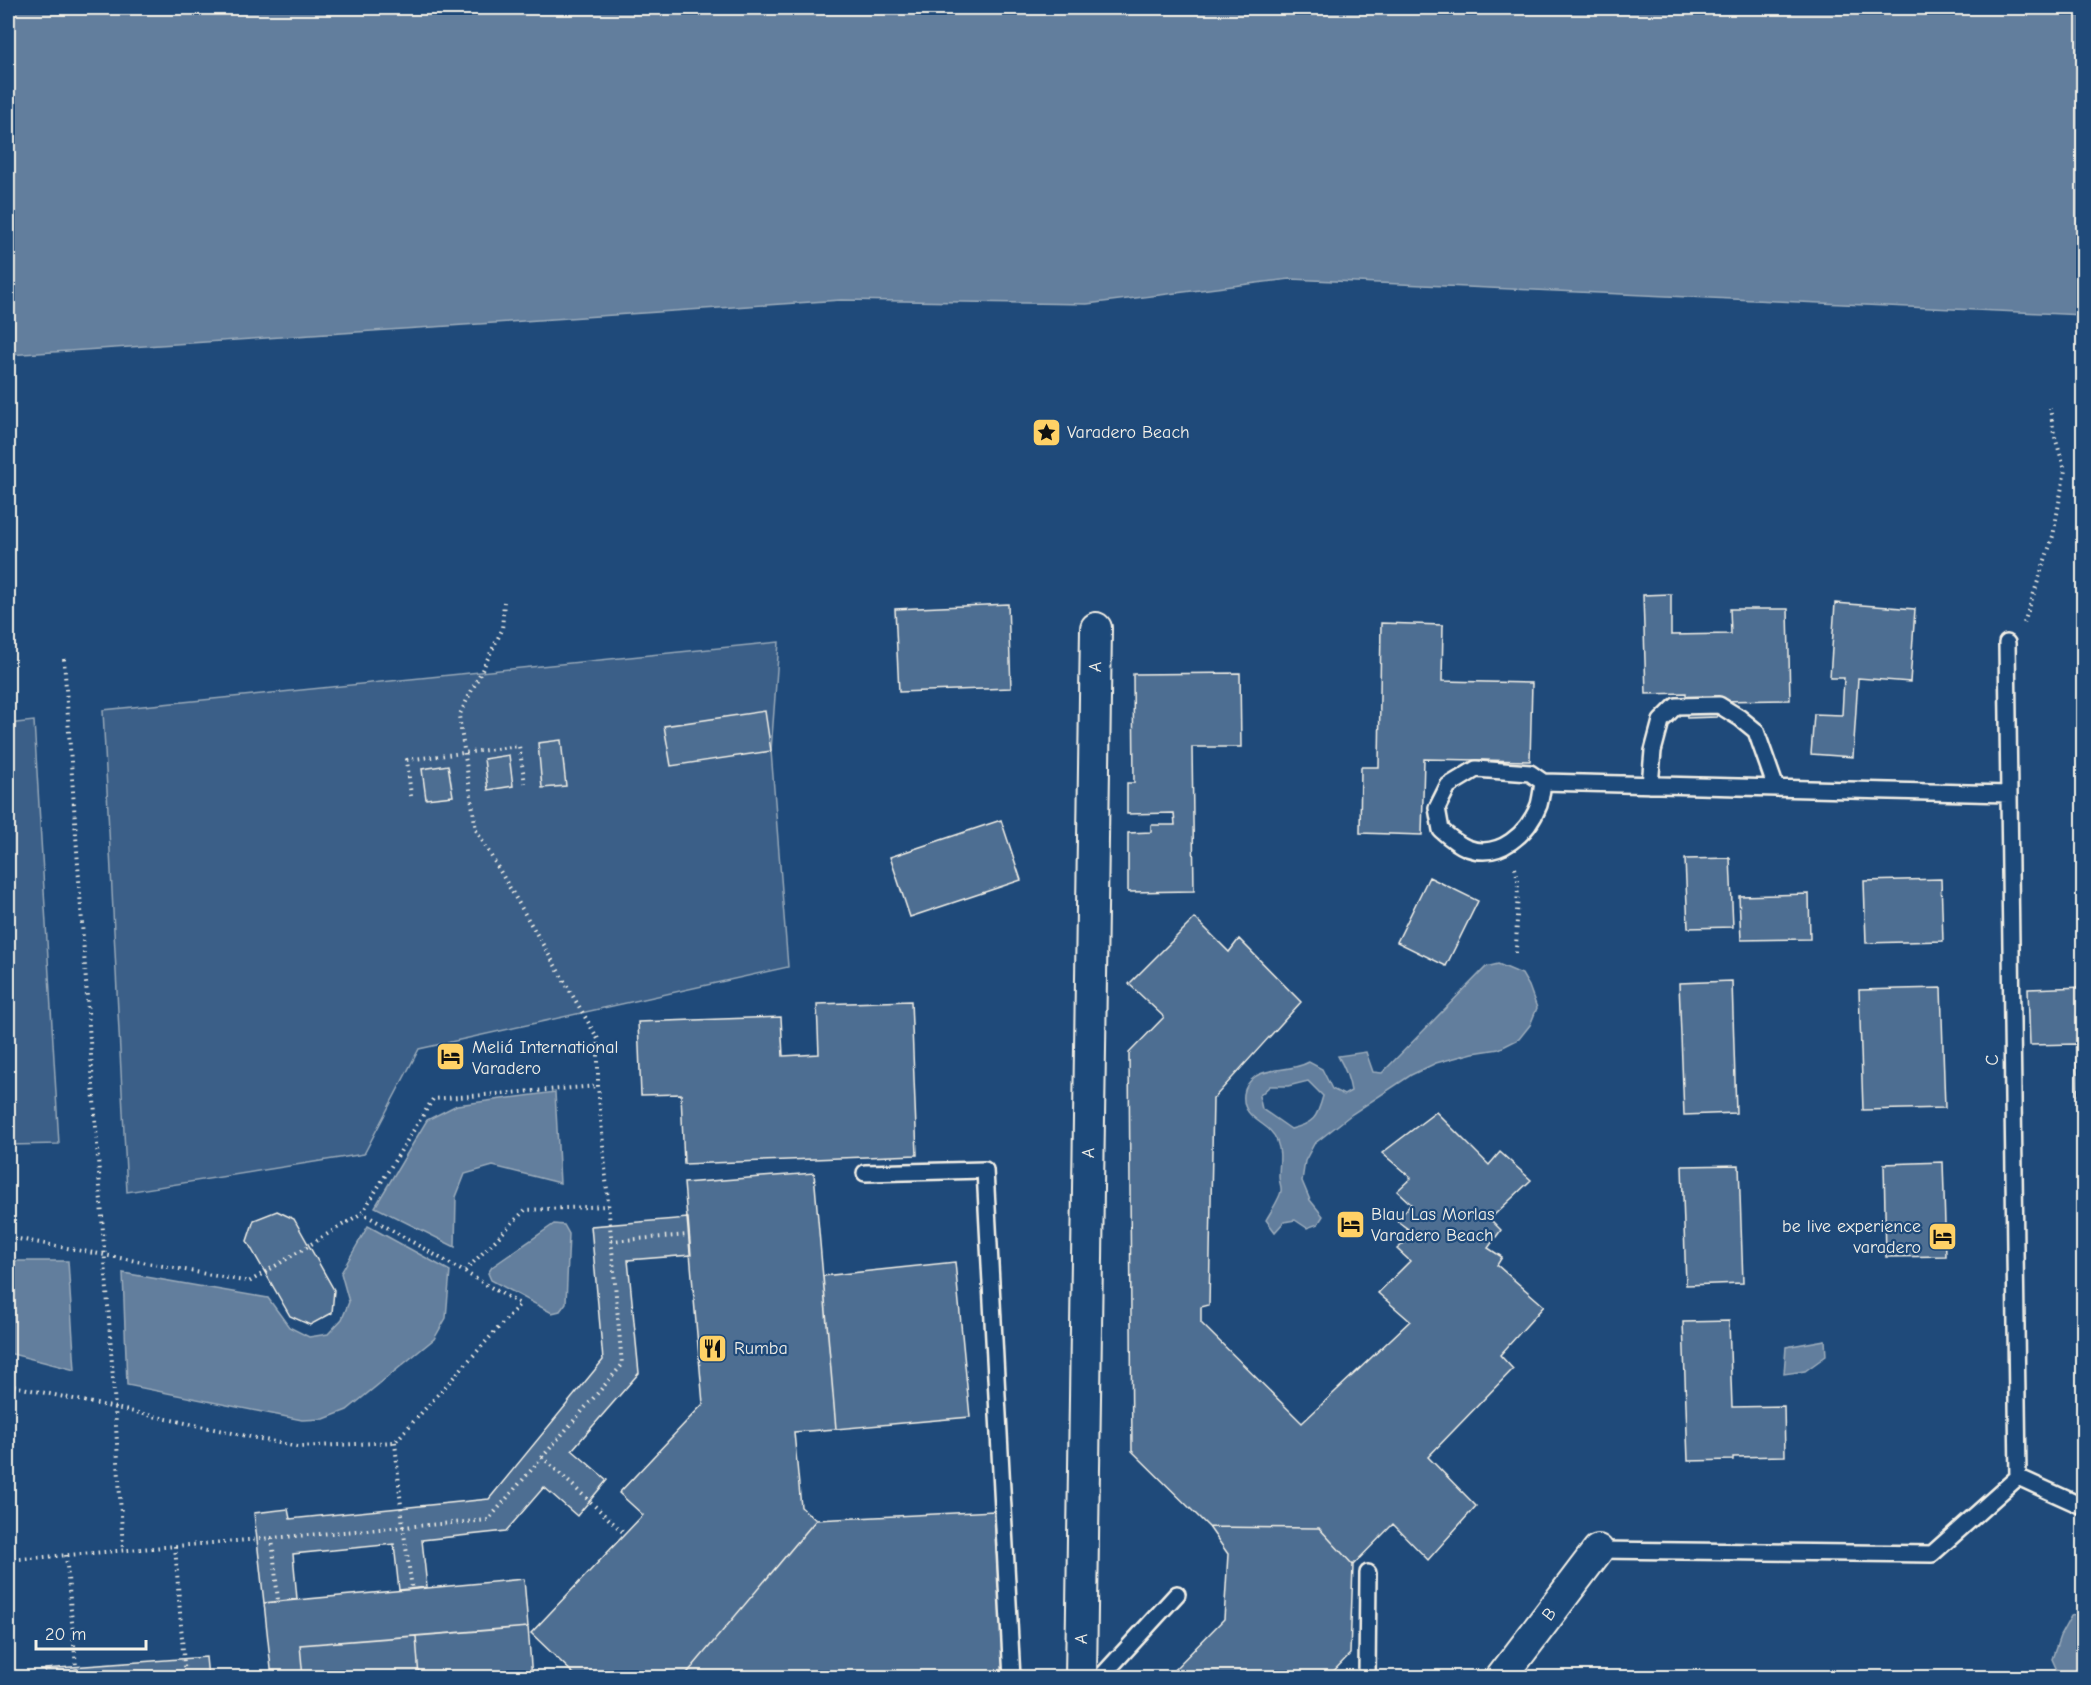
<svg xmlns="http://www.w3.org/2000/svg" width="2091" height="1685" viewBox="0 0 2091 1685" font-family="'Comic Neue',sans-serif">
<style>
.green{fill:#3a5f88;stroke:#97a8b8;stroke-width:1.5}
.water{fill:#627e9d;stroke:#9cacbb;stroke-width:1.5;fill-rule:evenodd}
.building{fill:#4d6e92;stroke:#f4f1e8;stroke-width:1.5}
.lines{fill:none;stroke-linecap:round;stroke-linejoin:round}
.lane-casing{stroke:#f4f1e8;stroke-width:20}
.street-casing{stroke:#f4f1e8;stroke-width:34}
.path{stroke:#f4f1e8;stroke-width:4;stroke-dasharray:1.5 4.5;stroke-linecap:butt}
.lane{stroke:#1f4a7a;stroke-width:15}
.street{stroke:#1f4a7a;stroke-width:30}
.labels{text-anchor:middle;stroke-width:4.5;stroke-linejoin:round;paint-order:stroke}
.poi-label{font-size:18px;fill:#f4f1e8;stroke:#1f4a7a;text-anchor:start}
.street-label{font-size:18px;fill:#f4f1e8;stroke:#1f4a7a}
</style>
<rect width="100%" height="100%" fill="#1f4a7a"/>
<filter id="ink" filterUnits="userSpaceOnUse"><feTurbulence type="fractalNoise" baseFrequency=".0167" numOctaves="2"/><feDisplacementMap in="SourceGraphic" scale="12" xChannelSelector="R" yChannelSelector="G"/><feConvolveMatrix kernelMatrix="1 2 1 2 8 2 1 2 1" color-interpolation-filters="sRGB"/></filter>
<g filter="url(#ink)">
<path class="green" d="M 779,642 L 771,751 L 788,967 L 419,1049 L 364,1154 L 127,1192 L 103,710 Z
M 34,721 L 59,1144 L 8,1145 L 8,724 Z"/>
<path class="water" d="M 8,8 L 2083,8 L 2083,315 L 1290,279 L 1087,304 L 841,300 L 8,355 Z
M 1498,964 L 1522,974 L 1529,986 L 1537,1008 L 1530,1025 L 1519,1039 L 1499,1049 L 1473,1053 L 1436,1063 L 1411,1075 L 1352,1114 L 1314,1144 L 1305,1161 L 1302,1181 L 1310,1200 L 1323,1216 L 1318,1224 L 1307,1228 L 1295,1220 L 1284,1222 L 1275,1232 L 1266,1220 C 1270,1213 1280,1198 1281,1191 C 1282,1187 1279,1182 1279,1177 C 1279,1164 1282,1154 1277,1141 C 1270,1121 1241,1121 1244,1094 C 1245,1086 1249,1081 1256,1076 C 1270,1067 1291,1072 1309,1062 L 1322,1069 L 1332,1089 L 1344,1095 L 1351,1091 C 1349,1078 1345,1068 1338,1056 L 1366,1052 L 1373,1072 L 1382,1073 L 1486,967 ZM 1308,1081 L 1323,1096 C 1317,1118 1314,1123 1291,1129 L 1262,1109 L 1259,1096 L 1270,1086 L 1288,1086 Z
M 555,1092 L 560,1183 L 493,1166 L 465,1174 L 456,1197 L 455,1247 L 375,1207 L 427,1120 L 457,1105 Z
M 554,1224 L 564,1225 L 569,1234 L 566,1303 L 560,1311 L 552,1313 L 491,1280 L 488,1273 L 492,1267 Z
M 368,1226 L 450,1271 L 446,1318 L 434,1339 L 347,1410 L 324,1419 L 302,1420 L 127,1385 L 123,1273 L 268,1298 L 289,1327 L 309,1337 L 328,1334 L 342,1319 L 349,1302 L 341,1273 Z
M 8,1261 L 68,1261 L 75,1370 L 8,1353 Z
M 1825,1340 L 1826,1356 L 1805,1371 L 1784,1374 L 1786,1347 Z
M 2083,1612 L 2083,1677 L 2060,1677 L 2052,1659 L 2060,1636 L 2071,1616 Z"/>
<path class="building" d="M 1671,594 L 1671,635 L 1731,634 L 1730,609 L 1788,609 L 1790,700 L 1717,701 L 1717,717 L 1687,718 L 1686,693 L 1646,694 L 1643,595 Z
M 1835,603 L 1915,609 L 1910,682 L 1858,678 L 1853,757 L 1811,754 L 1814,714 L 1842,715 L 1844,678 L 1830,678 Z
M 1008,604 L 1011,688 L 899,692 L 895,609 Z
M 1381,623 L 1443,625 L 1442,681 L 1532,683 L 1530,761 L 1424,759 L 1422,835 L 1360,833 L 1361,767 L 1379,767 Z
M 1240,673 L 1241,747 L 1192,747 L 1194,891 L 1128,892 L 1128,833 L 1151,832 L 1151,825 L 1175,825 L 1174,813 L 1127,814 L 1127,783 L 1134,783 L 1133,674 Z
M 765,711 L 771,751 L 671,766 L 664,726 Z
M 561,740 L 566,786 L 542,788 L 538,743 Z
M 509,755 L 513,786 L 488,790 L 484,759 Z
M 448,765 L 453,796 L 426,799 L 422,769 Z
M 1001,820 L 1021,880 L 910,917 L 890,857 Z
M 1730,858 L 1733,927 L 1688,928 L 1685,859 Z
M 1429,877 L 1478,901 L 1446,966 L 1397,942 Z
M 1941,879 L 1943,941 L 1866,943 L 1864,881 Z
M 1809,894 L 1810,939 L 1741,940 L 1739,896 Z
M 1195,918 L 1229,952 L 1239,939 L 1301,1002 L 1213,1099 L 1209,1305 L 1201,1307 L 1201,1323 L 1302,1423 L 1410,1321 L 1378,1293 L 1410,1261 L 1397,1249 L 1415,1234 L 1397,1221 L 1411,1204 L 1397,1191 L 1411,1178 L 1382,1153 L 1436,1112 L 1489,1165 L 1500,1152 L 1531,1180 L 1490,1219 L 1501,1230 L 1488,1248 L 1502,1257 L 1497,1265 L 1544,1306 L 1500,1355 L 1513,1369 L 1428,1457 L 1476,1506 L 1428,1560 L 1393,1524 L 1353,1565 L 1319,1528 L 1209,1527 L 1132,1451 L 1129,1053 L 1164,1017 L 1129,984 Z
M 1732,981 L 1736,1113 L 1684,1115 L 1679,983 Z
M 2084,987 L 2084,1111 L 2078,1111 L 2076,1044 L 2030,1045 L 2028,989 Z
M 1941,988 L 1945,1108 L 1863,1110 L 1859,990 Z
M 911,1001 L 917,1155 L 684,1164 L 681,1094 L 641,1095 L 638,1022 L 781,1017 L 783,1056 L 819,1054 L 817,1004 Z
M 1943,1162 L 1946,1256 L 1886,1257 L 1884,1164 Z
M 1739,1165 L 1743,1283 L 1686,1285 L 1682,1166 Z
M 814,1173 L 836,1429 L 794,1432 L 801,1507 L 816,1520 L 683,1678 L 578,1678 L 531,1633 L 643,1515 L 619,1493 L 703,1404 L 684,1183 Z
M 277,1211 L 294,1219 L 334,1290 L 332,1313 L 310,1325 L 290,1316 L 247,1241 L 254,1220 Z
M 688,1218 L 691,1255 L 628,1260 L 639,1373 L 572,1450 L 607,1480 L 577,1516 L 544,1487 L 506,1531 L 422,1540 L 427,1587 L 399,1590 L 394,1544 L 293,1554 L 297,1599 L 264,1603 L 254,1513 L 288,1509 L 290,1519 L 489,1499 L 603,1360 L 591,1226 Z
M 955,1262 L 970,1417 L 836,1429 L 823,1276 Z
M 1729,1321 L 1732,1407 L 1784,1406 L 1785,1456 L 1733,1457 L 1733,1460 L 1688,1461 L 1683,1322 Z
M 994,1511 L 1004,1678 L 683,1678 L 816,1520 Z
M 1209,1527 L 1319,1528 L 1353,1565 L 1350,1654 L 1327,1678 L 1166,1678 L 1224,1619 L 1228,1554 Z
M 524,1579 L 528,1627 L 300,1645 L 303,1678 L 272,1678 L 264,1603 Z
M 528,1627 L 532,1678 L 419,1678 L 416,1636 Z
M 416,1636 L 419,1678 L 303,1678 L 300,1645 Z
M 206,1657 L 208,1678 L 46,1678 L 45,1669 Z"/>
<g class="lines">
<defs>
<path id="lane" d="M 2007,643 L 2018,1477
M 1543,782 C 1542,789 1541,798 1539,805 C 1528,833 1500,860 1467,848 C 1457,844 1449,837 1441,830 L 1437,808 L 1448,786 L 1476,769 L 1530,773 L 1543,782 L 2008,794
M 1650,785 L 1653,751 L 1661,721 L 1676,706 L 1719,705 L 1740,718 L 1756,731 L 1776,788
M 865,1173 L 985,1170 L 1012,1678
M 1598,1550 L 1932,1554 L 2018,1477 L 2084,1507
M 1100,1678 L 1177,1594
M 1367,1678 L 1368,1573"/>
<path id="street" d="M 1081,1678 L 1096,628
M 1501,1678 L 1598,1550"/>
</defs>
<use href="#lane" class="lane-casing"/>
<use href="#street" class="street-casing"/>
<path class="path" d="M 2024,623 L 2053,536 L 2065,470 L 2054,434 L 2050,408
M 64,659 L 115,1408 L 123,1550
M 411,796 L 407,760 L 519,746 L 525,783
M 1515,868 L 1518,879 L 1516,953
M 8,1237 L 249,1282 L 362,1213 L 433,1099 L 598,1086
M 611,1241 L 689,1235
M 465,1271 L 525,1210 L 608,1206
M 8,1385 L 298,1447 L 395,1442 L 520,1304 L 362,1213
M 395,1442 L 403,1527 L 412,1588
M 542,1457 L 625,1534
M 272,1538 L 278,1601
M 175,1546 L 185,1678
M 66,1555 L 77,1678
M 8,1560 L 488,1520 L 622,1365 L 598,1086 L 598,1039 L 476,830 L 459,716 L 502,630 L 504,602"/>
<use href="#lane" class="lane"/>
<use href="#street" class="street"/>
</g>
</g>
<defs>
<symbol id="sight-square" viewBox="-11 -11 22 22"><rect x="-9" y="-9" width="18" height="18" rx="4" fill="#ffd166" stroke="#1f4a7a"/><path d="M0-6L1.8-2.2L6-1.7L2.9 1.2L3.7 5.4L0 3.3L-3.7 5.4L-2.9 1.2L-6-1.7L-1.8-2.2Z" fill="#111"/></symbol>
<symbol id="hotel-square" viewBox="-11 -11 22 22"><rect x="-9" y="-9" width="18" height="18" rx="4" fill="#ffd166" stroke="#1f4a7a"/><path d="M-6-4.5h1.5V1H6V5H4.5V3h-9V5H-6ZM-4 0a1.8 1.8 0 1 1 3.6 0ZM.5 0V-2.5h3Q6-2.5 6 0Z" fill="#111"/></symbol>
<symbol id="restaurant-square" viewBox="-11 -11 22 22"><rect x="-9" y="-9" width="18" height="18" rx="4" fill="#ffd166" stroke="#1f4a7a"/><path d="M-5-6h1v4h1v-4h1v4h1v-4h1v5L-1.5 .5V6h-2V.5L-5-1ZM5-6V6H3V1.5H1.5Q1.5-4 5-6Z" fill="#111"/></symbol>
</defs>
<g fill-rule="evenodd">
<use href="#sight-square" x="1030" y="416" width="33" height="33"/>
<use href="#hotel-square" x="434" y="1040" width="33" height="33"/>
<use href="#hotel-square" x="1334" y="1208" width="33" height="33"/>
<use href="#hotel-square" x="1926" y="1220" width="33" height="33"/>
<use href="#restaurant-square" x="696" y="1332" width="33" height="33"/>
</g>
<g class="labels">
<g class="poi-label">
<text x="1067" y="438">Varadero Beach</text>
<text x="472" y="1053">Meliá International<tspan x="472" dy="21">Varadero</tspan></text>
<text x="1371" y="1220">Blau Las Morlas<tspan x="1371" dy="21">Varadero Beach</tspan></text>
<text x="1921" y="1232" text-anchor="end">be live experience<tspan x="1921" dy="21">varadero</tspan></text>
<text x="734" y="1354">Rumba</text>
</g>
<g class="street-label">
<text transform="translate(1095 667) rotate(-89)" y="6">A</text>
<text transform="translate(1992 1060) rotate(-91)" y="6">C</text>
<text transform="translate(1088 1153) rotate(-89)" y="6">A</text>
<text transform="translate(1549 1614) rotate(-52)" y="6">B</text>
<text transform="translate(1081 1639) rotate(-89)" y="6">A</text>
</g>
</g>
<rect width="2091" height="1685" fill="none" stroke="#1f4a7a" stroke-width="30"/>
<rect x="15" y="15" width="2061" height="1655" fill="none" stroke="#f4f1e8" stroke-width="2" filter="url(#ink)"/>
<path d="M36 1640v9h110v-9" fill="none" stroke="#f4f1e8" stroke-width="3"/>
<text x="45" y="1640" font-size="18" fill="#f4f1e8" stroke="#1f4a7a" stroke-width="4.5" paint-order="stroke">20 m</text>
</svg>
